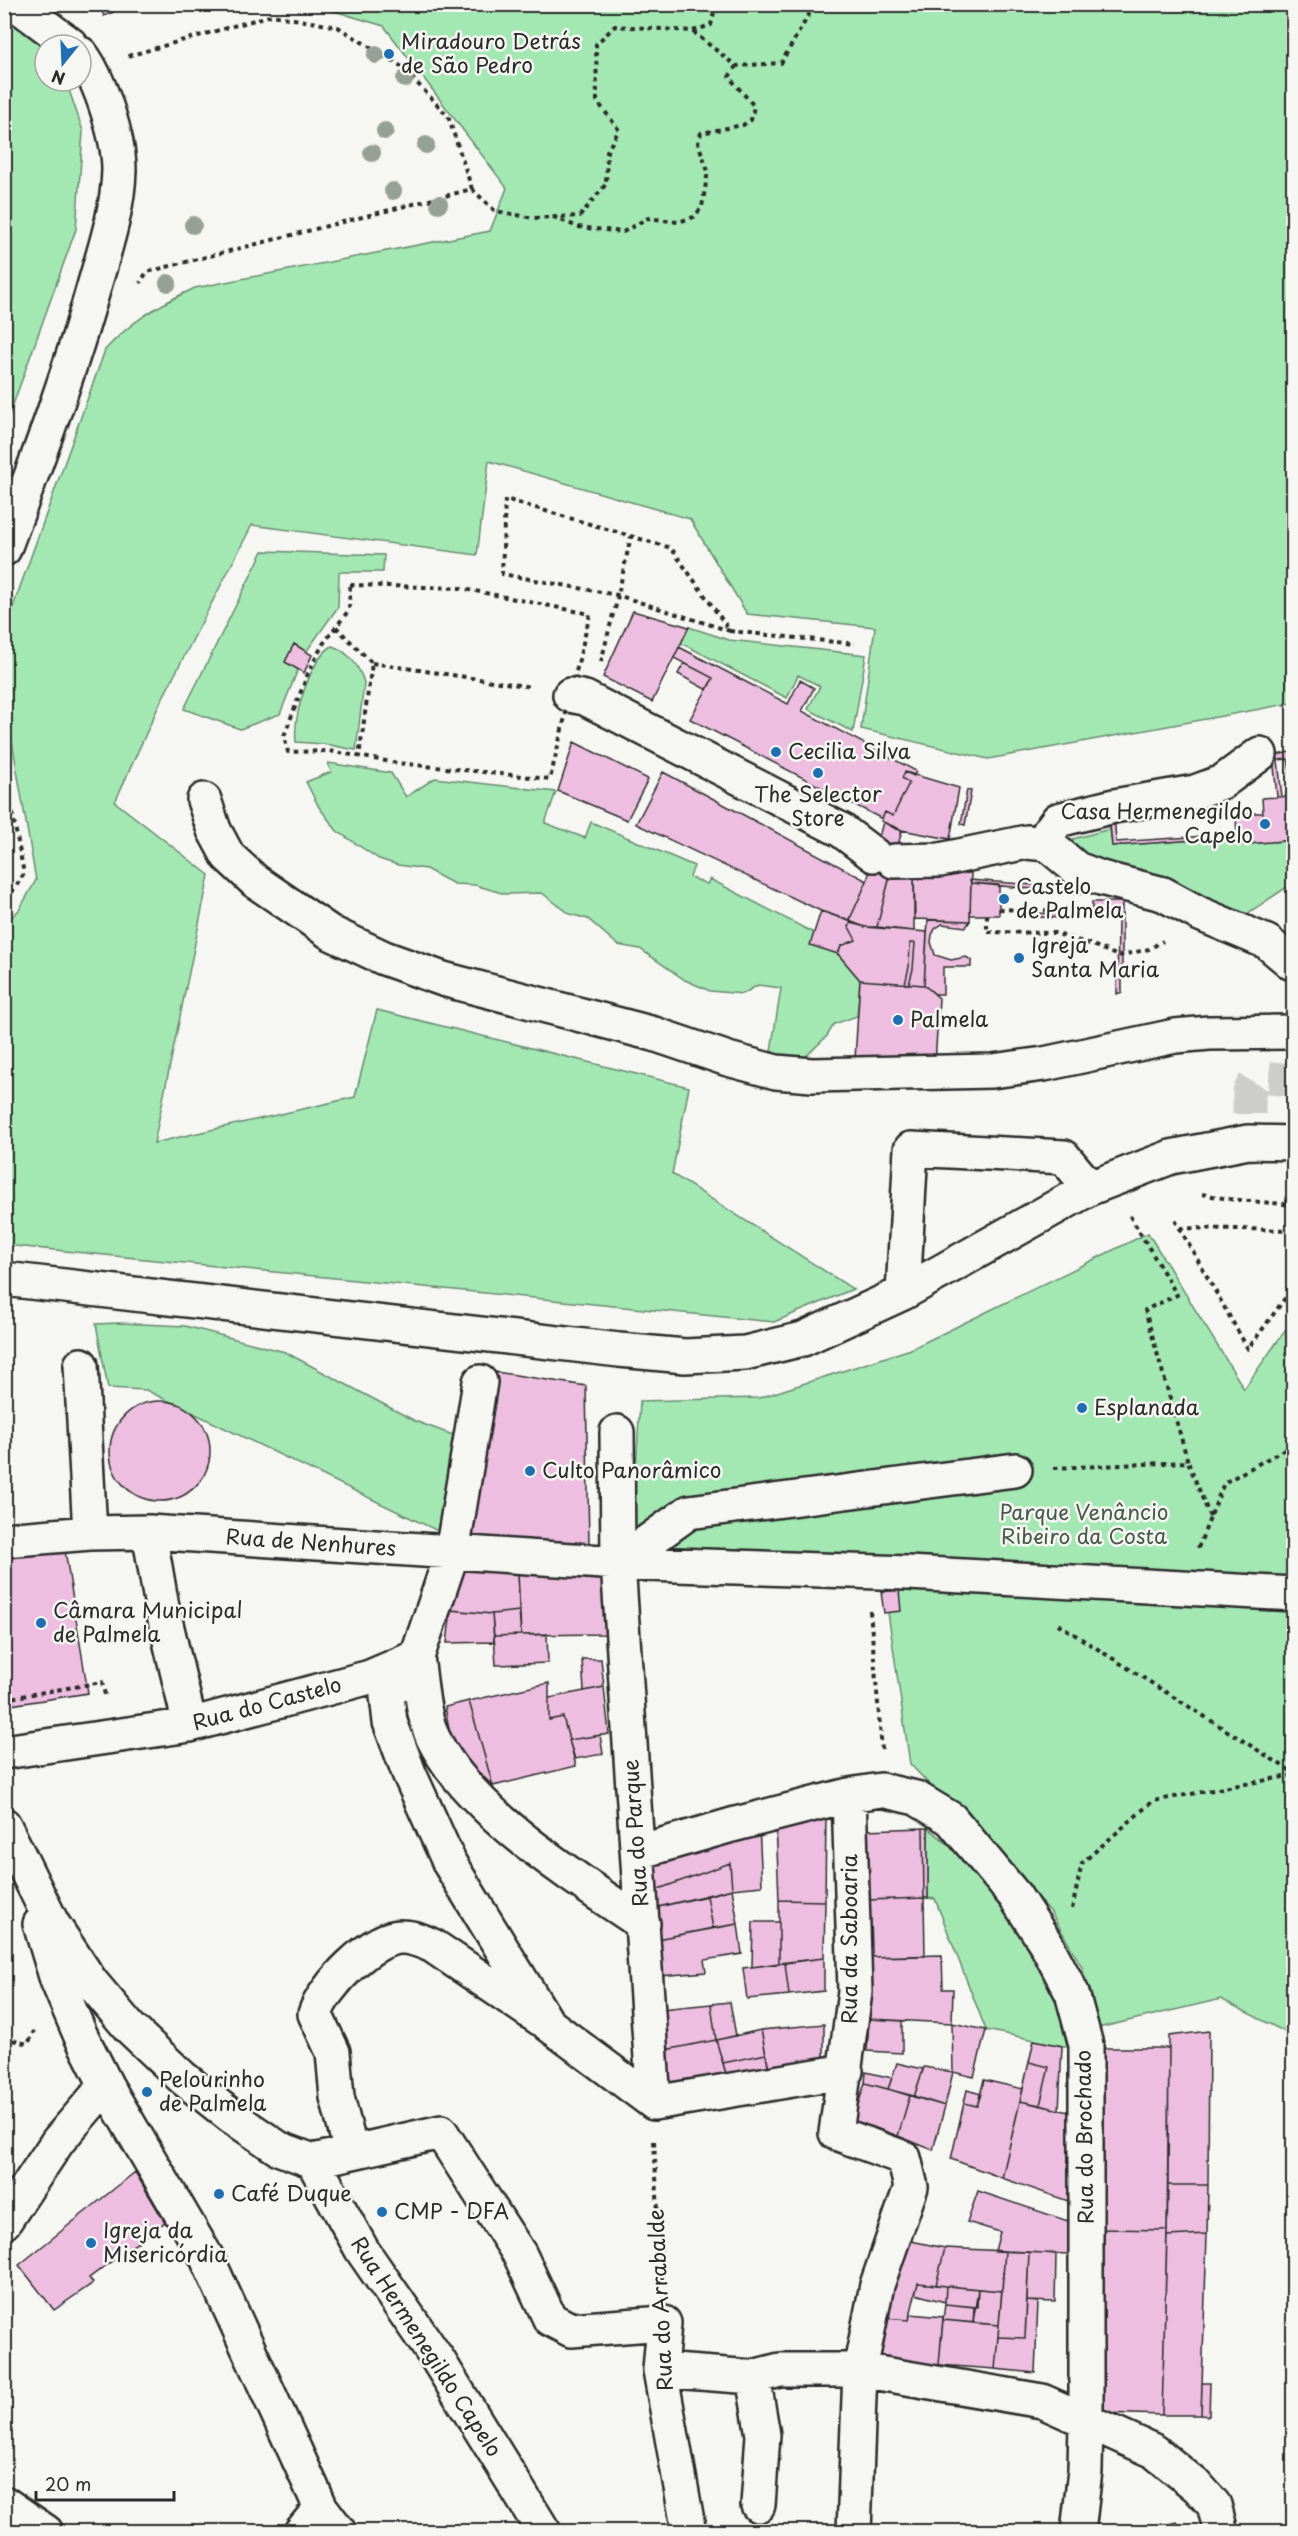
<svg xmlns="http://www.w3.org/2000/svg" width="1298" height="2536" viewBox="0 0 1298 2536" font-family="'Playpen Sans',sans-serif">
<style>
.green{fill:#a3e8b3;stroke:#678a6f;stroke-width:1.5}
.building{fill:#edbee0;stroke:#2b2b2b;stroke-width:1.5}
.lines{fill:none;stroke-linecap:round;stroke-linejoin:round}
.minor-tunnel{stroke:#cdcdca;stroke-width:33;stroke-dasharray:33 16;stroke-linecap:butt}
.minor-casing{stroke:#2b2b2b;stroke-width:38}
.path{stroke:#2b2b2b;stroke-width:4;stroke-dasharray:4.5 4.5;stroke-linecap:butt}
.minor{stroke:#f6f6f2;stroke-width:33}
.tree{fill:#97a097}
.poi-dot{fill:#1f6fb2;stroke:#f6f6f2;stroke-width:2}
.labels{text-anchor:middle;stroke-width:5;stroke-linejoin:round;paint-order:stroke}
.poi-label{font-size:21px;fill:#2b2b2b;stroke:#f6f6f2;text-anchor:start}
.park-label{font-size:21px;fill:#495a4d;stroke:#f6f6f2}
.street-label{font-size:21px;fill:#2b2b2b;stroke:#f6f6f2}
</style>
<rect width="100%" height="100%" fill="#f6f6f2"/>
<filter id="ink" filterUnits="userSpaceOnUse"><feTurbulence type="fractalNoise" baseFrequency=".0167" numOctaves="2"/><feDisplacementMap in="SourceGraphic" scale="12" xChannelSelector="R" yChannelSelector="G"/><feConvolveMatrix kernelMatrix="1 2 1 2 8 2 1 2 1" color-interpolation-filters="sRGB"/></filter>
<g filter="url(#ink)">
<path class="green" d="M 314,5 L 1293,5 L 1293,703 L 988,759 L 861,729 L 875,627 L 747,614 L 690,519 L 489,461 L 477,555 L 252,525 L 159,705 L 115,802 L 209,875 L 154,1143 L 355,1097 L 377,1010 L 689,1087 L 672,1174 L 853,1289 L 774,1322 L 5,1245 L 5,923 L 19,910 L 36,880 L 5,701 L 5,629 L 105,350 C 131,321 160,304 195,288 L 490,231 L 507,188 L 384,26 Z
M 4,18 L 51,45 L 45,45 L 45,81 L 66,81 L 83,131 L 76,229 L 5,427 Z
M 263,551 L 384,555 L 383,572 L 339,572 L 338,607 L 306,652 L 294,644 L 285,662 L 298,669 L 280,714 L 240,729 L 184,709 Z
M 689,627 L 729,640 L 866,655 L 853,732 L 808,709 L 820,686 L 798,675 L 787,698 L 681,643 Z
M 332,646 C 348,651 360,667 364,683 L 356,750 L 324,744 L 296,742 C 293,716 309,661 332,646 Z
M 328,763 L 391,773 L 406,797 L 435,778 L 556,792 L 545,823 L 585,838 L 591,822 L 694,866 L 690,877 L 707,884 L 710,879 L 814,933 L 838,954 L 860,980 L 857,1016 L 834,1024 L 827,1036 L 798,1064 L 771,1051 L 781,988 L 758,985 L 743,994 L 710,991 L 685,980 L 640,949 L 618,945 L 588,919 L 570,914 L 542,893 L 505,894 L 475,885 L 454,884 L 426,869 L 398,865 L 379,859 L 337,831 L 319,807 L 306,782 L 331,772 Z
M 1110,829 L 1112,846 L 1237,837 L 1238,845 L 1293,840 L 1293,883 L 1245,915 L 1227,914 L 1076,853 L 1069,840 Z
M 1148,1233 L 1244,1389 L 1293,1319 L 1293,2036 L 1221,1999 L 1098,2028 L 1082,1967 L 1050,1911 L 910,1764 L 883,1578 L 631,1554 L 640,1401 L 759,1398 L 911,1349 Z
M 120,1323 L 185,1326 L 285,1352 L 415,1421 L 461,1438 L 446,1535 L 146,1390 L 108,1388 L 96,1324 Z
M 928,1828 C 996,1880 1051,1963 1069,2047 L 986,2030 L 935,1899 L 928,1898 Z"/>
<path class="building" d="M 99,4 L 132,4 L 104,16 Z
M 633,611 L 689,627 L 652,702 L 603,677 Z
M 294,644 L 312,655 L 304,673 L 285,662 Z
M 679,647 L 788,704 L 800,680 L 814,688 L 802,711 L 916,771 L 914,776 L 905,772 L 902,778 L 909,783 L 893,816 L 885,812 L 882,819 L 690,719 L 713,678 L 674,658 Z
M 684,663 L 713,678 L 707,690 L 678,674 Z
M 574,742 L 648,779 L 627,820 L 558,791 Z
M 1294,751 L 1294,796 L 1288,759 L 1278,760 L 1282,797 L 1277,797 L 1273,756 Z
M 663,772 L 867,881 L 849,921 L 821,911 L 636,824 Z
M 905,772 L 959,788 L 950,839 L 896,829 L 881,821 L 885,812 L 893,816 L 909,783 L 902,778 Z
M 967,790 L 971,791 L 965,825 L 961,824 Z
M 1292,796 L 1294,840 L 1237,845 L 1236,813 L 1263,813 L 1262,798 Z
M 1109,813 L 1114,813 L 1116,842 L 1236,834 L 1237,837 L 1112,846 Z
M 883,822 L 902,830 L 877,927 L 865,927 L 849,921 L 867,881 Z
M 891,872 L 914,872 L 914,931 L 877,927 Z
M 914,872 L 971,873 L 970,921 L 915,919 Z
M 970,880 L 1062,887 L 1085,891 L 1084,894 L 971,883 Z
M 971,883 L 999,885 L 999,915 L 970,915 Z
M 1092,902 L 1122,902 L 1122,992 L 1117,994 L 1118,919 L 1032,917 L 1031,913 L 1092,915 Z
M 821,911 L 851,921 L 849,927 L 856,940 L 841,946 L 838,954 L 810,945 Z
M 928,920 L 970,921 L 966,927 L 942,924 L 935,929 L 932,935 L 931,942 L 935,955 L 951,960 L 966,957 L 971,960 L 971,967 L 943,967 L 943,994 L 935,994 L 924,985 Z
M 851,923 L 865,927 L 927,932 L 924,985 L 860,980 L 838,954 L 841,946 L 856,940 L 849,927 Z
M 910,943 L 915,943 L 913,969 L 909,984 L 905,984 L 909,967 Z
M 860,980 L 924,985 L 939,998 L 935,1064 L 855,1059 Z
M 489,1371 L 586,1386 L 589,1543 L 463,1536 Z
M110 1451a50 50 0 1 1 100 0a50 50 0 1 1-100 0Z
M 64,1544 L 88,1693 L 4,1706 L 4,1553 Z
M 457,1569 L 518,1572 L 519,1611 L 492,1614 L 451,1610 Z
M 518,1572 L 607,1577 L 606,1634 L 521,1635 Z
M 899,1590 L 901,1611 L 884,1613 L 881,1592 Z
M 451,1610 L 492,1614 L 494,1642 L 447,1643 Z
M 519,1611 L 521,1635 L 494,1636 L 492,1614 Z
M 547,1634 L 548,1663 L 496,1665 L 494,1636 Z
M 582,1659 L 601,1659 L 604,1687 L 584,1691 Z
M 549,1683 L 549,1720 L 563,1717 L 576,1766 L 493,1786 L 469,1701 Z
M 604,1687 L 609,1734 L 569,1740 L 563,1717 L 549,1720 L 549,1698 Z
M 469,1701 L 493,1786 L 452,1746 L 445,1707 Z
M 600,1735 L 603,1754 L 575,1759 L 569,1740 Z
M 826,1812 L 825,1901 L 779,1900 L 776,1822 Z
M 759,1826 L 762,1886 L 732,1889 L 730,1863 L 653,1891 L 651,1858 Z
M 923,1828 L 924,1898 L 867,1900 L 866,1830 Z
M 923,1828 L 928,1828 L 928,1898 L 924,1898 Z
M 730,1863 L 732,1889 L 654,1908 L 653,1891 Z
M 732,1889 L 738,1924 L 713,1928 L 707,1896 Z
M 707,1896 L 713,1928 L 657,1939 L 654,1908 Z
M 924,1898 L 925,1956 L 868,1957 L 867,1900 Z
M 779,1900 L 825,1901 L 824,1958 L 779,1963 Z
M 753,1922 L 779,1922 L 779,1963 L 752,1967 Z
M 738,1924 L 742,1954 L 704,1960 L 706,1972 L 659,1976 L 657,1939 Z
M 942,1955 L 943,1989 L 953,1989 L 952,2023 L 869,2019 L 868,1957 Z
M 824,1958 L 824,1991 L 789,1995 L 785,1963 Z
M 785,1963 L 789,1995 L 747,1999 L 743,1968 Z
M 730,2002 L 736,2036 L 716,2040 L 711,2004 Z
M 711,2004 L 716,2040 L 665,2050 L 662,2009 Z
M 869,2019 L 902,2021 L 902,2053 L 867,2051 Z
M 952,2023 L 986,2030 L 974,2077 L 953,2072 Z
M 824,2024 L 824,2062 L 769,2070 L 761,2030 Z
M 761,2030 L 766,2054 L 723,2063 L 716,2040 Z
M 1209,2031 L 1208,2185 L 1168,2185 L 1169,2036 Z
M 716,2040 L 729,2084 L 667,2086 L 665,2050 Z
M 1034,2040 L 1062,2046 L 1059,2110 L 1040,2105 L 1049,2067 L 1029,2062 Z
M 1103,2048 L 1169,2048 L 1167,2230 L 1103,2229 Z
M 766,2054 L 770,2073 L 729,2084 L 723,2063 Z
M 1029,2062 L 1049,2067 L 1040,2105 L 1020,2101 Z
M 897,2063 L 923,2069 L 914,2097 L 888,2089 Z
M 924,2067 L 953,2072 L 945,2106 L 914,2097 Z
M 866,2072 L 892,2078 L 888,2089 L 865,2083 Z
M 984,2080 L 1023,2089 L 1002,2178 L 951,2159 L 964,2103 L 977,2106 Z
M 865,2083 L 910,2095 L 898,2136 L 853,2120 Z
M 967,2090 L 981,2094 L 977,2106 L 964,2103 Z
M 910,2095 L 945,2106 L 933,2150 L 898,2136 Z
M 1020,2101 L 1069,2112 L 1068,2201 L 1002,2178 Z
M 135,2172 L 165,2222 L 89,2278 L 93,2283 L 54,2310 L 19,2265 Z
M 1168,2185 L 1208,2185 L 1207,2234 L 1167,2236 Z
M 978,2191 L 1068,2221 L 1068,2254 L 995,2251 L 1000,2232 L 967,2222 Z
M 1103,2229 L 1167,2230 L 1162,2415 L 1102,2413 Z
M 1207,2234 L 1201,2415 L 1162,2415 L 1167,2236 Z
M 911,2241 L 945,2248 L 936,2285 L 918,2283 L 909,2320 L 884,2318 L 893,2280 Z
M 945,2248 L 1005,2251 L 1002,2291 L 936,2285 Z
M 1005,2251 L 1029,2252 L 1025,2338 L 998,2337 Z
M 1029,2252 L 1056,2254 L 1055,2302 L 1027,2301 Z
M 918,2283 L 946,2286 L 945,2302 L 915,2294 Z
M 946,2286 L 978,2289 L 977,2307 L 945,2304 Z
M 978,2289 L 1002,2291 L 999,2325 L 973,2323 Z
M 1027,2301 L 1038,2302 L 1035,2373 L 995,2369 L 998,2337 L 1025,2338 Z
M 945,2304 L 974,2307 L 973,2323 L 943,2320 Z
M 910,2314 L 943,2317 L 939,2365 L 876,2359 L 884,2318 L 909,2320 Z
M 943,2320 L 999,2325 L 995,2369 L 939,2365 Z
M 1202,2383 L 1210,2383 L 1209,2416 L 1201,2415 Z
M 1177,2522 L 1184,2532 L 1136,2532 Z"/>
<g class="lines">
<path class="minor-tunnel" d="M 1249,1114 L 1249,1092 L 1255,1081 L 1269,1078 L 1294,1080"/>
<defs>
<path id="minor" d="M 16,4 L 71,45
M 4,549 C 36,463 68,378 93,290 C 104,251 118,211 119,170 C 119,138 100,79 81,54
M 570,695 L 585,698 L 841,830 L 874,855
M 1260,754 L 1222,782 L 1195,792 L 1114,806 L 1058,820 L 1049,832 L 1047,844 L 1077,869 L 1101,878 L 1163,894 L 1200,914 L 1267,942 L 1292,963
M 204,800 L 214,830 L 228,856 L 255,881 L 331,933 L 384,958 L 443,979 L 654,1034 L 728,1059 L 776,1072 L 812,1075 L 992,1071 L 1044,1064 L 1175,1036 L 1209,1033 L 1294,1032
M 894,861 L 940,860 L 1027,842 L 1047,844
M 4,1279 L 619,1350 L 685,1356 L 745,1353 L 803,1339 L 903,1293 L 1090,1188 L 1171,1157 L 1248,1142 L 1294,1143
M 903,1293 L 911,1149 L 1064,1157 L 1090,1188
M 81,1365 L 90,1533
M 617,1432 L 618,1563 L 654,2103
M 149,1532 L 162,1607 L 190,1725
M 4,1540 L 90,1533 L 149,1532 L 618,1563 L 908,1573 L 1294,1594
M 618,1563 L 689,1512 L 1015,1470
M 417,1657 L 387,1696 L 390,1722 L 409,1773 L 450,1864 L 548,2024 L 654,2103 L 846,2071
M 417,1657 C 421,1684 422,1714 433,1738 C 470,1813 574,1877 643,1924
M 4,1752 L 190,1725 L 370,1677 L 417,1657 L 452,1553 L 480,1382
M 849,1795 L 855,1992 L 836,2133 L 904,2158 L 911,2187 L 877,2285 L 860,2370 L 854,2532
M 4,1825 L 52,1923 L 91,1982 L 129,2027 L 183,2078 L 231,2116 L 278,2148 L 313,2161 L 362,2250 L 438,2360 L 544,2532
M 638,1852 L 732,1825 L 849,1795 L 881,1790 L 916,1798 L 951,1819 L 1015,1896 L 1045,1942 L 1072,1993 L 1086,2045 L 1086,2421 L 1085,2470 L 1078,2532
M 40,1924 L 57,1980 L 80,2034 L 106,2085 L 207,2258 L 321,2508 L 339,2532
M 351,2152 L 337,2097 L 333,2052 L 315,2014 C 323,1988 372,1936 402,1937 C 413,1937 422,1941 433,1946 L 541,2019
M 313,2161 L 441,2132 L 520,2255 L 550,2319 L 571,2330 L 664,2323 L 660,2370 L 689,2532
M 4,2222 L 58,2141 L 106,2085
M 660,2370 L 753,2377 L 780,2370 L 860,2370 L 1042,2401 L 1154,2451 L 1198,2487 L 1214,2505 L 1221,2532
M 753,2377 L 763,2435 L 758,2505
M 4,2503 L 46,2532
M 301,2532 L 321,2508"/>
</defs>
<use href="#minor" class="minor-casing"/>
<path class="path" d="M 831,4 L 848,4
M 693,31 L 711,25 L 716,4
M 128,56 L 272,15 L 338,27 L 402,67 L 448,116 L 472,189 L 147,272 L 140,283
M 472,189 L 495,211 L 533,218 L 580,216 L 606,184 L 607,151 L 619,130 L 597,101 L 596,44 L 615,26 L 692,31 L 736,66 L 781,63 L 815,4
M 553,217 L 578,227 L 623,232 L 648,218 L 678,222 L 694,217 L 702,207 L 708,171 L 698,143 L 701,133 L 743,125 L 751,120 L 754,106 L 729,77 L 736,66
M 350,585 L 460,588 L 590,614 L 550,779 L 397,763 L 329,751 L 288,752 L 284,736 L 308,673 L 323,644 L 349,610 Z
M 615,609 L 631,536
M 336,627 L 372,663 L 359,757
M 730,631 L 617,595 L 502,574 L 505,499 L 671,548 L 730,631 L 855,644
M 601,662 L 613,614
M 372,663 L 532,687
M 4,768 L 24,874 L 4,904
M 999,909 L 1067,911
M 987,915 L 987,932 L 1054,933 L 1093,945 L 1118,956 L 1149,949 L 1163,941
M 1202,1194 L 1228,1199 L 1294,1205
M 1130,1216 L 1177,1295 L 1145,1310 L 1188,1462
M 1175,1220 L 1248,1349 L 1294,1286
M 1180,1228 L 1294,1230
M 1054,1468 L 1188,1462 L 1210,1517
M 1198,1548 L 1224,1483 L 1294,1444
M 870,1611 L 882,1750
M 1058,1624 L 1294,1773
M 4,1699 L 102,1682 L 105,1695
M 1072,1909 L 1082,1863 L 1153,1801 L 1294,1775
M 4,2038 L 28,2044 L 34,2031
M 654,2141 L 662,2283"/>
<use href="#minor" class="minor"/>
</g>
<g class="tree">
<circle cx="376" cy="55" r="9"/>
<circle cx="405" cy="79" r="9"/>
<circle cx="385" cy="131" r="9"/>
<circle cx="426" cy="145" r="9"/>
<circle cx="372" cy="153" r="9"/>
<circle cx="393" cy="191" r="9"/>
<circle cx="439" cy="204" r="9"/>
<circle cx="193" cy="225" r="9"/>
<circle cx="168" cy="283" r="9"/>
</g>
</g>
<g class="poi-dot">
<circle cx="389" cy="54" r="6"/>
<circle cx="776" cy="752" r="6"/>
<circle cx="818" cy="773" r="6"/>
<circle cx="1265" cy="824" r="6"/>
<circle cx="1004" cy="899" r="6"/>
<circle cx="1019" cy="958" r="6"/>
<circle cx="898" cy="1020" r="6"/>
<circle cx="1082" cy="1408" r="6"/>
<circle cx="530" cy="1471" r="6"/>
<circle cx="41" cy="1623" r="6"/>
<circle cx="147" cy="2092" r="6"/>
<circle cx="219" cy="2194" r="6"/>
<circle cx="382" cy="2212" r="6"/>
<circle cx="91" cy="2243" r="6"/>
</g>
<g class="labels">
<g class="poi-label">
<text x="401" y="49">Miradouro Detrás<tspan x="401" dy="24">de São Pedro</tspan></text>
<text x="788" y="759">Cecilia Silva</text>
<text x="818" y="802" text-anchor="middle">The Selector<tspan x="818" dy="24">Store</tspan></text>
<text x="1253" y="819" text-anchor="end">Casa Hermenegildo<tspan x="1253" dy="24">Capelo</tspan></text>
<text x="1016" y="894">Castelo<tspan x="1016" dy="24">de Palmela</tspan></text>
<text x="1031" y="953">Igreja<tspan x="1031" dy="24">Santa Maria</tspan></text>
<text x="910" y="1027">Palmela</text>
<text x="1094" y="1415">Esplanada</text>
<text x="542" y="1478">Culto Panorâmico</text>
<text x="53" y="1618">Câmara Municipal<tspan x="53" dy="24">de Palmela</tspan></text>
<text x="159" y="2087">Pelourinho<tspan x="159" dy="24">de Palmela</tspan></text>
<text x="231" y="2201">Café Duque</text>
<text x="394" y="2219">CMP - DFA</text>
<text x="103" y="2238">Igreja da<tspan x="103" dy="24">Misericórdia</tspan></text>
</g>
<g class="park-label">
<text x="1084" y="1520">Parque Venâncio<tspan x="1084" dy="24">Ribeiro da Costa</tspan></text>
</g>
<g class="street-label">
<text transform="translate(311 1543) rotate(4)" y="7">Rua de Nenhures</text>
<text transform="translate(267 1704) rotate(-15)" y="7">Rua do Castelo</text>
<text transform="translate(636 1833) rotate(-94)" y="7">Rua do Parque</text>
<text transform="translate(850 1939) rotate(-90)" y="7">Rua da Saboaria</text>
<text transform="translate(1085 2137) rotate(-91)" y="7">Rua do Brochado</text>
<text transform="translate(661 2300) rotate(-93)" y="7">Rua do Arrabalde</text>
<text transform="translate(426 2347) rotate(57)" y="7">Rua Hermenegildo Capelo</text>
</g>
</g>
<rect width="1298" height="2536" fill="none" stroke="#f6f6f2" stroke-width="24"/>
<rect x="12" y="12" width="1274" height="2512" fill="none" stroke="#2b2b2b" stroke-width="2" filter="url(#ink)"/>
<g transform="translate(63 63) rotate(198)"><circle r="28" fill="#f6f6f2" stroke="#a5a5a2" stroke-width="1.5"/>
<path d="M0-4.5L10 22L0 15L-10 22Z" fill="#1f6fb2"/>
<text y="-9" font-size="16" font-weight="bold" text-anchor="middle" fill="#2b2b2b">N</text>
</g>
<path d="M36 2491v9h138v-9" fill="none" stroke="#2b2b2b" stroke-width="3"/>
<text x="45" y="2491" font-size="18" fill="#2b2b2b" stroke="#f6f6f2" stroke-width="4.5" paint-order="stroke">20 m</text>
</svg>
